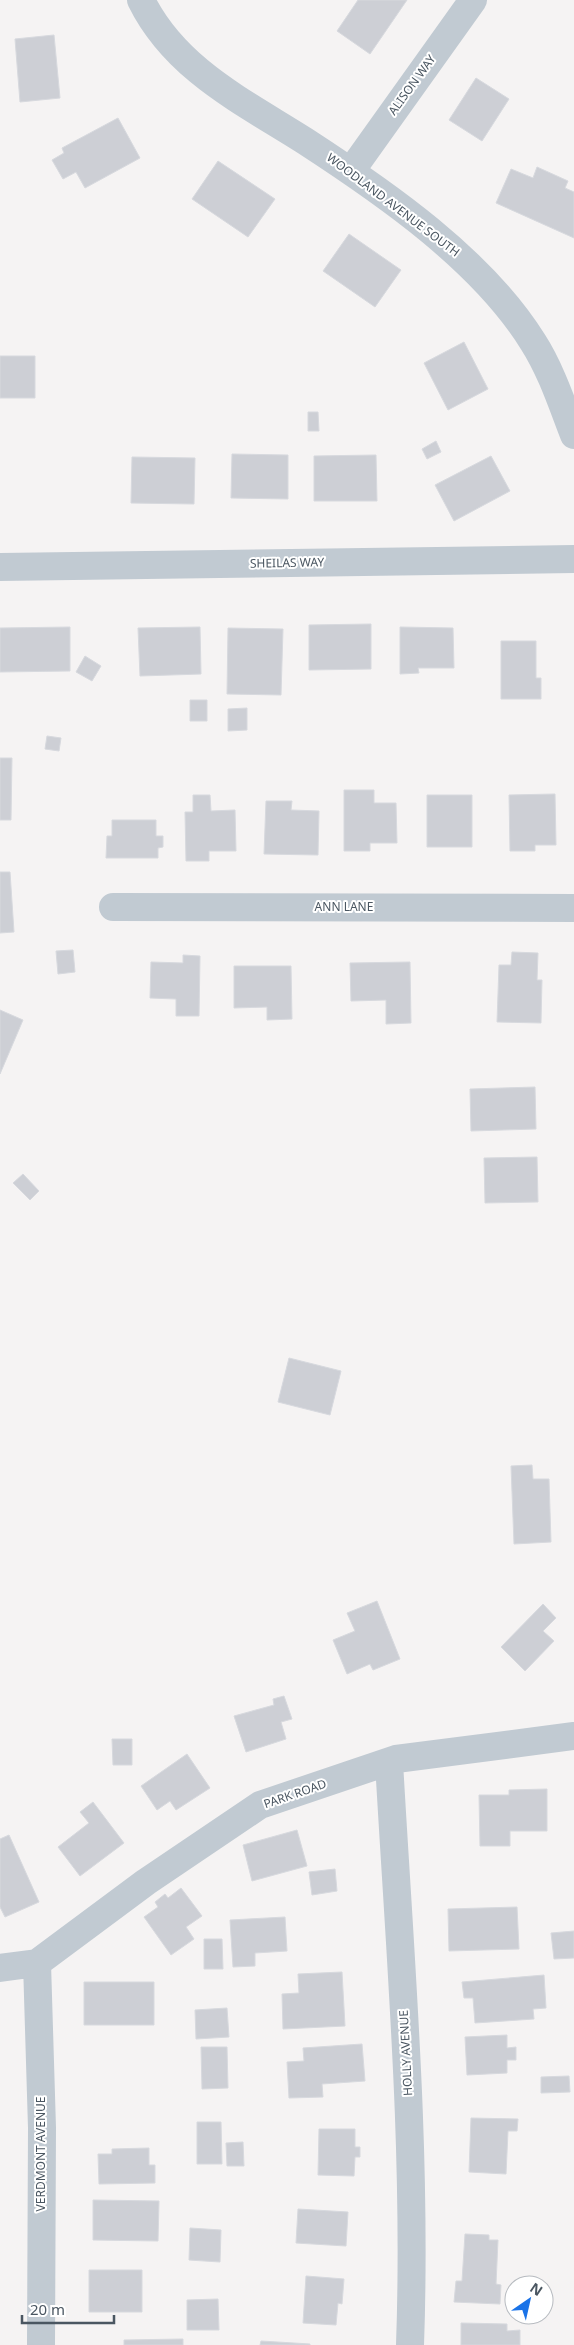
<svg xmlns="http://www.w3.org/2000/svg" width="574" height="2345" viewBox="0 0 574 2345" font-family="'Noto Sans',sans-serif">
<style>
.building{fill:#cdcfd5;stroke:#d7d9de}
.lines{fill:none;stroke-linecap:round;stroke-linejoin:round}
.street{stroke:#c1cad2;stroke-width:28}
.labels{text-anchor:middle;stroke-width:4;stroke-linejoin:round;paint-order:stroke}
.street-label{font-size:12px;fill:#4a5661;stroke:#fff}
</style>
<rect width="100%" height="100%" fill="#f5f3f3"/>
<path class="building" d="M 358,0 L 407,0 L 370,54 L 337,31 Z
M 54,35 L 60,98 L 20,102 L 15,39 Z
M 476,78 L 509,99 L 482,141 L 449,120 Z
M 118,118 L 140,158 L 85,188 L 76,172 L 63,179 L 52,160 L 64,153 L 62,148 Z
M 218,161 L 275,199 L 248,237 L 192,199 Z
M 537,167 L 568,181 L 565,188 L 574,192 L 574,238 L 496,203 L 511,169 L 533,178 Z
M 349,234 L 401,270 L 375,307 L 323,271 Z
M 464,342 L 488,389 L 448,410 L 424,363 Z
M 0,356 L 35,356 L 35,398 L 0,398 Z
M 308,412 L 318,412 L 319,431 L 308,431 Z
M 436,441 L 441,452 L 427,459 L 422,449 Z
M 232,454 L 288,455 L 288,499 L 231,498 Z
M 376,455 L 377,501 L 314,501 L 314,456 Z
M 491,456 L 510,491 L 454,521 L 435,485 Z
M 132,457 L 195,458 L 194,504 L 131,503 Z
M 371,624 L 371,669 L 309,670 L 309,625 Z
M 70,627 L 70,671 L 0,672 L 0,628 Z
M 200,627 L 201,674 L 140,676 L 138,628 Z
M 400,627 L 453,628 L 454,668 L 418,668 L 419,673 L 400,674 Z
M 228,628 L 283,629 L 281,695 L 227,694 Z
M 501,641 L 536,641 L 536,678 L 541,678 L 541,699 L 501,699 Z
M 85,656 L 101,666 L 92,681 L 76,672 Z
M 190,700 L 207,700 L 207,721 L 190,721 Z
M 247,708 L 247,730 L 228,731 L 228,709 Z
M 47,736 L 61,738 L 59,751 L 45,749 Z
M 0,758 L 12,758 L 11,820 L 0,820 Z
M 344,790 L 374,790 L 374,803 L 396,803 L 397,843 L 370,843 L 370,851 L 344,851 Z
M 555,794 L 556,845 L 535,845 L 535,851 L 510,851 L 509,795 Z
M 193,795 L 210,795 L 211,811 L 235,810 L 236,851 L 209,851 L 209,861 L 186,861 L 185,812 L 193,812 Z
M 427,795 L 472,795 L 472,847 L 427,847 Z
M 266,801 L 292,801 L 291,810 L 319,811 L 318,855 L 264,854 Z
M 112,820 L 156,820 L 156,836 L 163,836 L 163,847 L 158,848 L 158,858 L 106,858 L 107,836 L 112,836 Z
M 0,872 L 10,872 L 14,932 L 0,933 Z
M 73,950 L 75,972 L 58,974 L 56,951 Z
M 512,952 L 538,953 L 537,980 L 542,980 L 541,1023 L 497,1022 L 499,965 L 511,965 Z
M 183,955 L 200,956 L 199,1016 L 176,1016 L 176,999 L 150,998 L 151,962 L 183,963 Z
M 410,962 L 411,1023 L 386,1024 L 386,1000 L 351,1001 L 350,963 Z
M 234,966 L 291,966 L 292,1019 L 267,1020 L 267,1007 L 234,1008 Z
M 0,1010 L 23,1020 L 0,1074 Z
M 535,1087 L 536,1129 L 471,1131 L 470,1089 Z
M 537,1157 L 538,1202 L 485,1203 L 484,1158 Z
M 23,1174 L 39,1191 L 30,1200 L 13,1183 Z
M 289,1358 L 341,1371 L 330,1415 L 278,1402 Z
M 532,1465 L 533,1479 L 549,1479 L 551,1542 L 514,1544 L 511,1466 Z
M 377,1601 L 400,1659 L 373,1670 L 370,1664 L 347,1674 L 333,1640 L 355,1631 L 347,1613 Z
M 543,1604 L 556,1618 L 543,1631 L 554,1641 L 525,1671 L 501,1647 Z
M 284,1696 L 292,1719 L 281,1722 L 286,1739 L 246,1752 L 234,1716 L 274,1705 L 273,1699 Z
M 112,1739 L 132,1739 L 132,1765 L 113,1765 Z
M 187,1754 L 210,1788 L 176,1810 L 170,1801 L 157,1810 L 141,1786 Z
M 547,1789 L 547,1831 L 510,1831 L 510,1846 L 480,1846 L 479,1795 L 509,1795 L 509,1790 Z
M 93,1802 L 124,1843 L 80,1876 L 58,1847 L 89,1823 L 80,1812 Z
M 297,1830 L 307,1866 L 252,1881 L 243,1845 Z
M 9,1835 L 39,1902 L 5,1917 L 0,1907 L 0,1839 Z
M 335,1869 L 337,1891 L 312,1895 L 309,1872 Z
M 181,1888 L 202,1916 L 186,1927 L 194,1939 L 171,1955 L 144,1917 L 158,1907 L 155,1902 L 165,1894 L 168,1898 Z
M 517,1907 L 519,1949 L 449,1951 L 448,1909 Z
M 285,1917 L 287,1951 L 255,1953 L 255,1966 L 233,1967 L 230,1920 Z
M 574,1931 L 574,1958 L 554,1959 L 551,1933 Z
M 204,1939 L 222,1939 L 223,1969 L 204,1969 Z
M 342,1972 L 345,2026 L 283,2029 L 282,1994 L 299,1993 L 298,1974 Z
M 544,1975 L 546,2008 L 533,2009 L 534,2019 L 475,2023 L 473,1998 L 464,1998 L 462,1982 Z
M 84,1982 L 154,1982 L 154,2025 L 84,2025 Z
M 227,2008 L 229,2037 L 196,2039 L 195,2010 Z
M 507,2035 L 507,2048 L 516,2047 L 516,2060 L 507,2060 L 507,2073 L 467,2075 L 465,2037 Z
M 362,2044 L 365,2081 L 322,2084 L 323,2097 L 289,2098 L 287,2062 L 304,2061 L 303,2048 Z
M 201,2047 L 227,2047 L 228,2088 L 202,2089 Z
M 569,2076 L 570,2092 L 541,2093 L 541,2077 Z
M 471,2118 L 518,2119 L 517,2131 L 508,2131 L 506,2174 L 469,2172 Z
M 197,2122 L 221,2122 L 222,2164 L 197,2164 Z
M 319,2129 L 355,2129 L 355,2147 L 360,2147 L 360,2157 L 355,2157 L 354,2176 L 318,2175 Z
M 243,2142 L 244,2166 L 227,2166 L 226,2143 Z
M 149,2148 L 149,2165 L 155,2165 L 155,2183 L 99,2184 L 98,2154 L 112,2154 L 112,2149 Z
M 93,2200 L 159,2201 L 158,2241 L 93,2240 Z
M 298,2209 L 348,2212 L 346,2246 L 296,2243 Z
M 190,2228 L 221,2230 L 220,2262 L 189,2260 Z
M 465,2234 L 489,2235 L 489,2240 L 498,2240 L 496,2284 L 501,2285 L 500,2304 L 454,2302 L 456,2281 L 462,2281 Z
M 89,2270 L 142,2270 L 142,2312 L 89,2312 Z
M 306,2276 L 344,2279 L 342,2304 L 338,2303 L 336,2325 L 303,2323 Z
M 218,2299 L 219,2330 L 187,2330 L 187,2300 Z
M 461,2323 L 507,2324 L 507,2331 L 520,2330 L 520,2345 L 461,2345 Z
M 183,2339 L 183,2345 L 124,2345 L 124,2340 Z
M 261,2341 L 310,2344 L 310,2345 L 260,2345 Z"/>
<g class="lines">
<path class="street" d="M 141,0 C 175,69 242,101 305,141 C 385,193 482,260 533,342 C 551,370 562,404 574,435
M 351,171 L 473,0
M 0,567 L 574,559
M 113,907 L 574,908
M 389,1762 C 400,1956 417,2151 410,2345
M 37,1963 L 42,2128 L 41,2345
M 0,1968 L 37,1963 L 146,1882 L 260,1805 L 396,1759 L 574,1736"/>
</g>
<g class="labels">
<g class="street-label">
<text transform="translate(412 85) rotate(-54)" y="4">ALISON WAY</text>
<text transform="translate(393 205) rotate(37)" y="4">WOODLAND AVENUE SOUTH</text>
<text transform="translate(287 563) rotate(-1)" y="4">SHEILAS WAY</text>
<text x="344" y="911">ANN LANE</text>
<text transform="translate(295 1794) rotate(-19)" y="4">PARK ROAD</text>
<text transform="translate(406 2053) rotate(-93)" y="4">HOLLY AVENUE</text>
<text transform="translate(41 2154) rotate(-90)" y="4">VERDMONT AVENUE</text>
</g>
</g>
<g transform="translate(529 2300) rotate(34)"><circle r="24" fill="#ffffff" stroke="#b7bbc0"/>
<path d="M0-4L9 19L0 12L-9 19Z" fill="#1a73e8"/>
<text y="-8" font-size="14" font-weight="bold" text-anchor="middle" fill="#4a5661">N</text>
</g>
<path d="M22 2315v8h92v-8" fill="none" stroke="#4a5661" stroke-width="2.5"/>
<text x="30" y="2315" font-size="15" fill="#4a5661" stroke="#ffffff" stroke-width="4" paint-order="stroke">20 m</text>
</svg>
